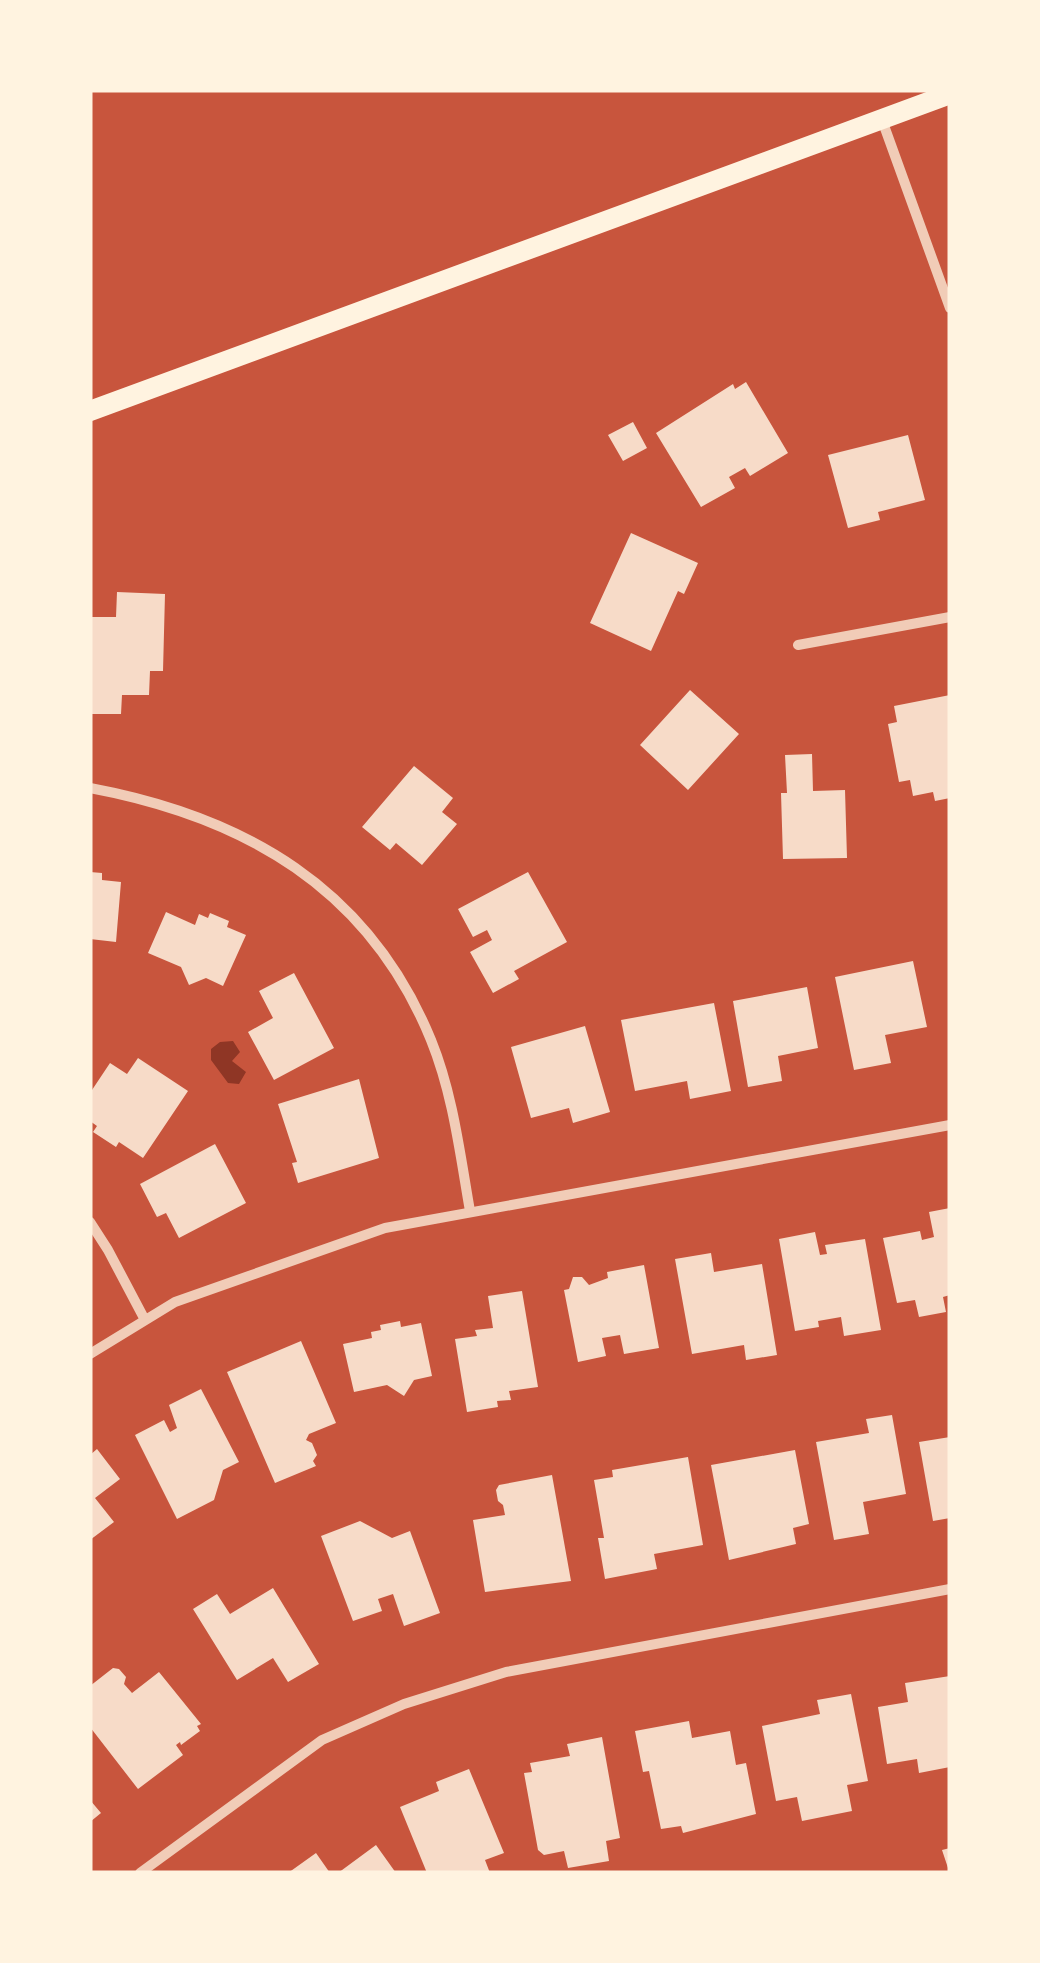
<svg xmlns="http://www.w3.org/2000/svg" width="1040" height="1963" viewBox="0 0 1040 1963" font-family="Arial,sans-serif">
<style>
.water{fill:#8f3625}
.building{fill:#f7dbc8}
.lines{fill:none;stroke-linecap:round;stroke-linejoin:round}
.minor{stroke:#f1ccb7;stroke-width:10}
.secondary{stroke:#fff3e0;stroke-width:20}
</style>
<rect width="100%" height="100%" fill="#c8553d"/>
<path class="water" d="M 233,1041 L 240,1052 L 232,1061 L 246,1072 L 239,1084 L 228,1083 L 211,1060 L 211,1049 L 220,1042 Z"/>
<path class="building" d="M 746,382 L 788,453 L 750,476 L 745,468 L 729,477 L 735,488 L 701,507 L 656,433 L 733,384 L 735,389 Z
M 633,422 L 647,448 L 623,461 L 608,435 Z
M 908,435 L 925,500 L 878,512 L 880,520 L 848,528 L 828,455 Z
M 631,533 L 698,563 L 684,594 L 678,591 L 651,651 L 590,623 Z
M 117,592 L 165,594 L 163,671 L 150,671 L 149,695 L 122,695 L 121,714 L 90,714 L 90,617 L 116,617 Z
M 690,690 L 739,734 L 688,790 L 640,745 Z
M 950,695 L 950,798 L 935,801 L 933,792 L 913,796 L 910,780 L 899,782 L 888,724 L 897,722 L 894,706 Z
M 812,754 L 813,791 L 845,790 L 847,858 L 783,859 L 781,793 L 787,793 L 785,755 Z
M 414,766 L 453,798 L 442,812 L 457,824 L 422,865 L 396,843 L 390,850 L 362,827 Z
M 90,872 L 102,873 L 102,880 L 121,882 L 116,942 L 90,939 Z
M 528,872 L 567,942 L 514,971 L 519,979 L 493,993 L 470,952 L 492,940 L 487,930 L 473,937 L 458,909 Z
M 166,912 L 195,925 L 199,914 L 208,918 L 210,913 L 229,921 L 227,927 L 246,935 L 223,986 L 206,978 L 189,985 L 181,967 L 148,953 Z
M 913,961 L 927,1027 L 885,1035 L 891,1063 L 854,1070 L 835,977 Z
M 294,973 L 334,1048 L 274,1080 L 248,1032 L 273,1018 L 259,991 Z
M 807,987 L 818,1048 L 778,1056 L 782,1081 L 748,1087 L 733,1001 Z
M 714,1003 L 731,1091 L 690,1099 L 687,1081 L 635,1091 L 621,1020 Z
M 585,1026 L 610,1112 L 573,1123 L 569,1108 L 531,1118 L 511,1047 Z
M 138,1058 L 188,1091 L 143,1158 L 119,1142 L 116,1147 L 93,1132 L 97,1126 L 90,1121 L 90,1093 L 110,1063 L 127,1074 Z
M 359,1079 L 379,1158 L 298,1183 L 292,1163 L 297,1162 L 278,1104 Z
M 215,1144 L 246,1203 L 179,1238 L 166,1213 L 157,1217 L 140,1184 Z
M 950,1208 L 950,1295 L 943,1297 L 946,1312 L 919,1317 L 915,1300 L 897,1303 L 883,1238 L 920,1231 L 922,1240 L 934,1237 L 929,1212 Z
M 815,1232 L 820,1255 L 827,1254 L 825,1245 L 865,1239 L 881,1330 L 844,1336 L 841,1317 L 818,1321 L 819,1327 L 795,1331 L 779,1239 Z
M 711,1253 L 714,1272 L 762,1264 L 777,1355 L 746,1360 L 744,1345 L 692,1354 L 675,1259 Z
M 644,1265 L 659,1348 L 624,1354 L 620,1335 L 602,1338 L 606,1356 L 578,1362 L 564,1290 L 569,1289 L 573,1277 L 582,1277 L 589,1285 L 608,1278 L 607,1272 Z
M 522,1291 L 538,1387 L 509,1391 L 511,1400 L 497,1401 L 498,1407 L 467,1412 L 455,1339 L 477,1336 L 475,1330 L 493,1328 L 488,1296 Z
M 400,1321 L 401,1327 L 421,1323 L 432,1376 L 414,1380 L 404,1396 L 387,1385 L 354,1392 L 343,1344 L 372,1338 L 371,1332 L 381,1330 L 380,1325 Z
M 301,1341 L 336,1423 L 309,1434 L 306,1440 L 312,1443 L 317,1455 L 313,1461 L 316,1466 L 275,1483 L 227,1372 Z
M 201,1389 L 239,1462 L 223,1470 L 214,1500 L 177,1519 L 135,1435 L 164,1420 L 170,1432 L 177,1428 L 169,1405 Z
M 892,1415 L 906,1494 L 863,1502 L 869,1534 L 834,1540 L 816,1442 L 869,1433 L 866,1419 Z
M 950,1437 L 950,1518 L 933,1521 L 919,1442 Z
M 97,1449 L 120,1479 L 95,1498 L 114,1522 L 90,1540 L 90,1455 Z
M 795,1450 L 809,1524 L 793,1528 L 796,1544 L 729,1560 L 711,1465 Z
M 688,1457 L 703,1545 L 654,1554 L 657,1569 L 605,1579 L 598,1538 L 604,1538 L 594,1480 L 613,1477 L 612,1470 Z
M 552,1475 L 571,1581 L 485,1592 L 473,1520 L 505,1515 L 503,1505 L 498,1501 L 496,1490 L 499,1485 Z
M 360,1521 L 392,1538 L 410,1531 L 440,1613 L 404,1626 L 393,1594 L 378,1599 L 382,1611 L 353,1621 L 321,1536 Z
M 273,1588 L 319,1664 L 288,1682 L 273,1658 L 237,1680 L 193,1609 L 217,1594 L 230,1614 Z
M 113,1668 L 119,1669 L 126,1677 L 124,1684 L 132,1693 L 159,1672 L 201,1724 L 197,1726 L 200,1731 L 181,1745 L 180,1742 L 176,1745 L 183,1755 L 138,1789 L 90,1727 L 90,1686 Z
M 950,1676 L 950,1767 L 919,1773 L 917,1759 L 887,1764 L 878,1707 L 908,1702 L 905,1683 Z
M 851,1694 L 868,1781 L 847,1785 L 852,1811 L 802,1821 L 797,1797 L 776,1801 L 762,1726 L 820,1714 L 817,1700 Z
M 689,1721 L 692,1738 L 730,1731 L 736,1765 L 746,1763 L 756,1814 L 683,1833 L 681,1826 L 661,1829 L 649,1771 L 643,1772 L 635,1731 Z
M 602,1737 L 620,1838 L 606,1841 L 609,1861 L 568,1868 L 564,1851 L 544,1855 L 538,1850 L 524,1773 L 532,1772 L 530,1763 L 570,1756 L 567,1744 Z
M 469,1769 L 504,1853 L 485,1860 L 490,1873 L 427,1873 L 400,1807 L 439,1791 L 436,1782 Z
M 90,1800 L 101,1813 L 90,1822 Z
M 376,1845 L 396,1873 L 338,1873 Z
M 950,1848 L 950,1871 L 949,1871 L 942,1850 Z
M 316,1853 L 330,1873 L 288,1873 Z"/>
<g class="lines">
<path class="minor" d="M 882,120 L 950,308
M 798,645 L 950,617
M 90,788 C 245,817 369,888 431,1040 C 453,1094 460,1154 470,1211
M 90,1222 L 108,1250 L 145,1320
M 90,1354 L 175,1302 L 385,1228 L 950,1125
M 140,1873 L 322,1740 L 404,1704 L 506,1672 L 950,1589"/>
<path class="secondary" d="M 90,411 L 950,94"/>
</g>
<rect width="1040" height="1963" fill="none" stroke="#fff3e0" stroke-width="185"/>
</svg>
